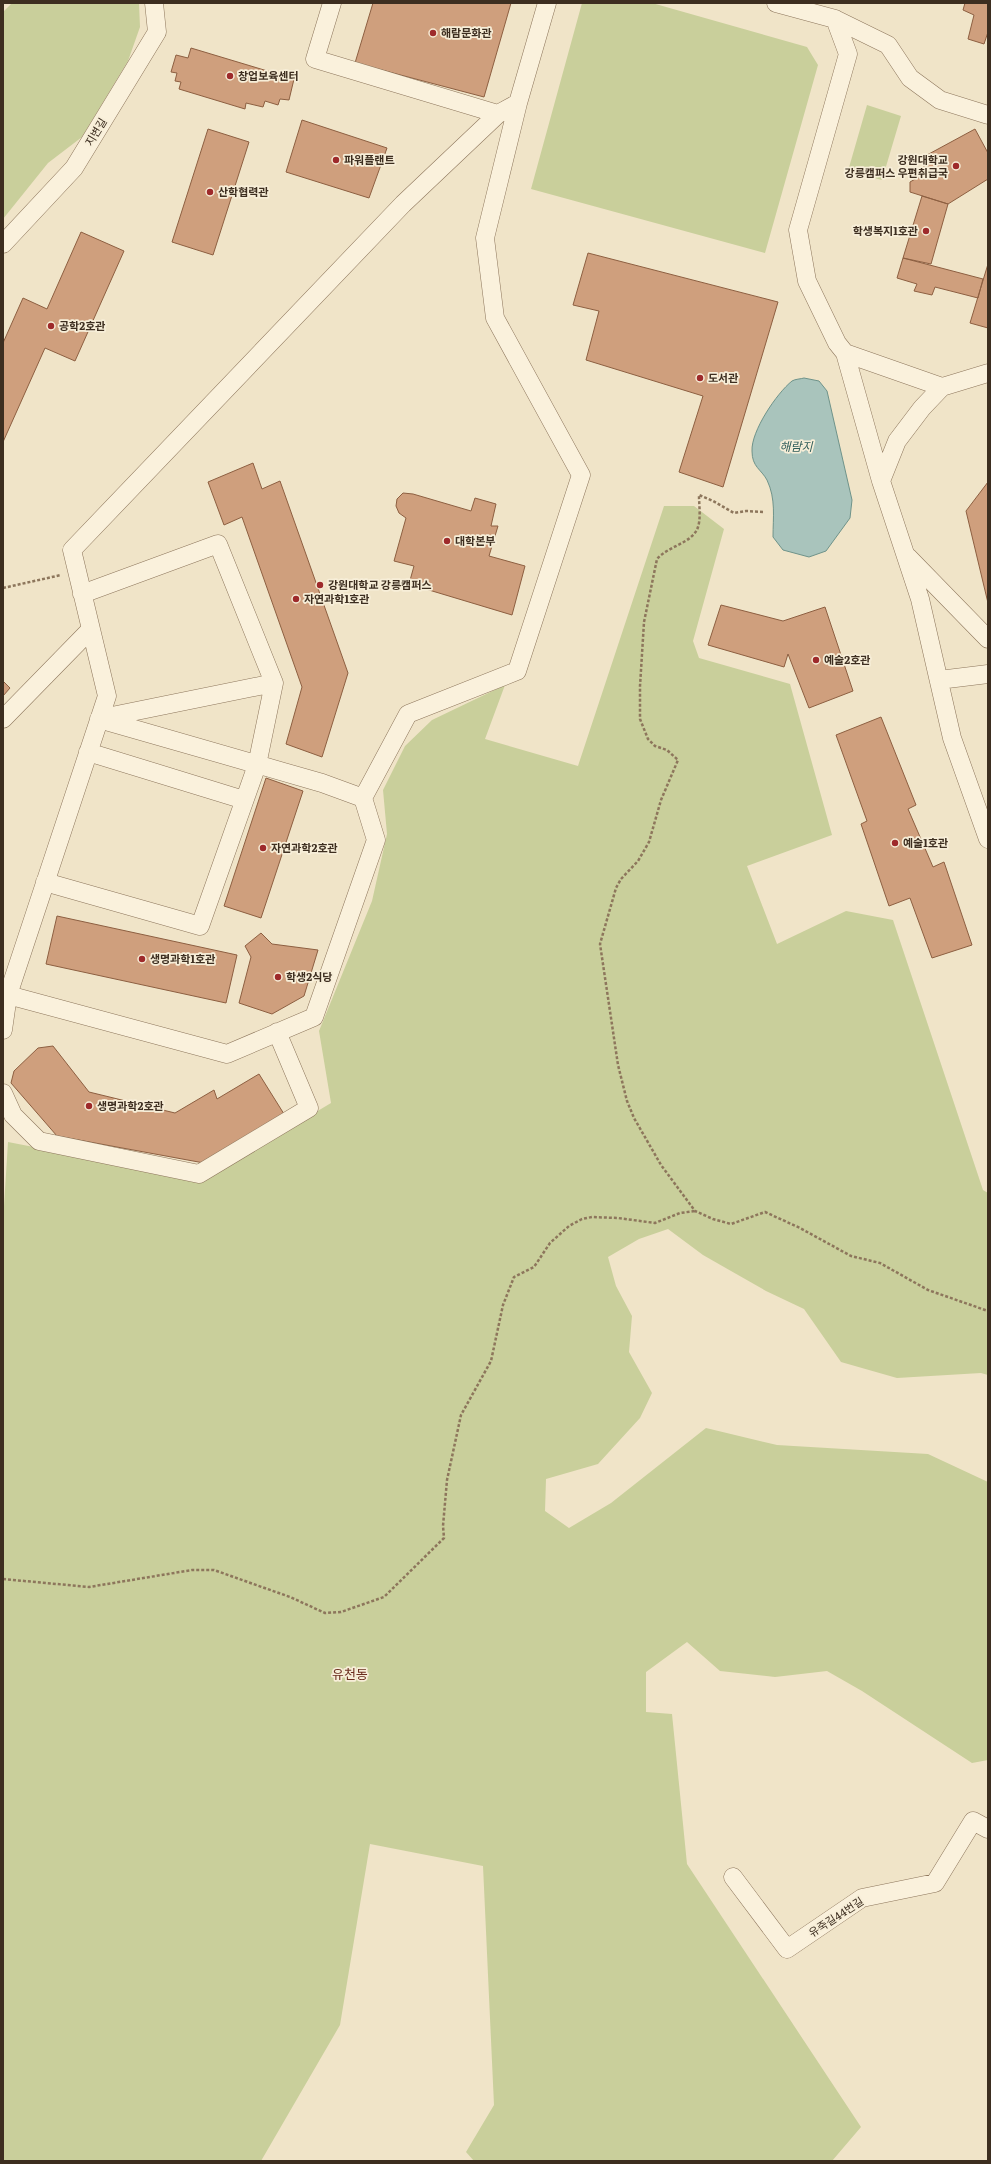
<svg xmlns="http://www.w3.org/2000/svg" width="991" height="2164" viewBox="0 0 991 2164" font-family="Literata,'Noto Sans KR',serif">
<style>
.green{fill:#c9cf9b}
.water{fill:#a9c4bc;stroke:#6f938a}
.building{fill:#cf9f7d;stroke:#8d5f41}
.lines{fill:none;stroke-linecap:round;stroke-linejoin:round}
.minor-casing{stroke:#8d765c;stroke-width:19}
.path{stroke:#8d765c;stroke-width:2.5;stroke-dasharray:3 2;stroke-linecap:butt}
.minor{stroke:#faf1dc;stroke-width:18}
.poi-dot{fill:#9e2a2b;stroke:#f7eed8;stroke-width:1.5}
.labels{text-anchor:middle;stroke-width:3.5;stroke-linejoin:round;paint-order:stroke}
.poi-label{font-size:11px;font-weight:bold;fill:#3d2e20;stroke:#f7eed8;text-anchor:start}
.street-label{font-size:11px;fill:#3d2e20;stroke:#f7eed8}
.water-label{font-size:12px;font-style:italic;fill:#2f5d5a;stroke:#f7eed8}
.quarter-label{font-size:13px;fill:#6b2e1e;stroke:#f7eed8}
</style>
<rect width="100%" height="100%" fill="#f0e4c8"/>
<path class="green" d="M 12,3 L 139,3 L 140,27 L 128,61 L 82,137 L 48,163 L 3,219 L 3,12 Z
M 582,3 L 652,3 L 807,47 L 818,65 L 765,253 L 531,189 Z
M 867,105 L 901,116 L 882,180 L 848,171 Z
M 664,506 L 694,506 L 724,529 L 693,641 L 699,658 L 790,684 L 832,835 L 747,866 L 777,944 L 846,911 L 893,920 L 983,1190 L 988,1193 L 988,1375 L 981,1373 L 897,1378 L 841,1362 L 804,1309 L 766,1291 L 703,1255 L 668,1229 L 639,1239 L 608,1257 L 616,1286 L 632,1316 L 629,1352 L 652,1393 L 640,1418 L 598,1464 L 546,1479 L 545,1511 L 569,1528 L 611,1503 L 706,1428 L 777,1445 L 928,1454 L 988,1482 L 988,1760 L 972,1763 L 862,1691 L 827,1671 L 775,1677 L 720,1671 L 687,1642 L 646,1672 L 646,1712 L 672,1714 L 687,1864 L 861,2127 L 832,2161 L 474,2161 L 466,2152 L 494,2105 L 483,1866 L 370,1844 L 340,2025 L 261,2161 L 3,2161 L 3,1222 L 8,1142 L 203,1180 L 331,1103 L 319,1031 L 372,901 L 387,834 L 383,790 L 405,746 L 432,720 L 505,685 L 485,739 L 578,766 Z"/>
<path class="water" d="M 804,378 L 819,381 L 827,391 L 852,500 L 850,518 L 826,551 L 809,557 L 783,550 L 773,537 C 773,517 776,499 767,480 C 761,469 752,467 752,451 C 751,431 777,393 792,381 C 795,379 801,379 804,378 Z"/>
<path class="building" d="M 373,3 L 511,3 L 484,97 L 355,63 Z
M 965,3 L 988,3 L 988,32 L 984,44 L 968,39 L 974,15 L 963,10 Z
M 191,48 L 294,79 L 289,100 L 280,99 L 278,105 L 265,101 L 263,107 L 246,103 L 245,109 L 179,89 L 181,82 L 175,81 L 177,73 L 171,72 L 176,55 L 188,58 Z
M 302,120 L 387,148 L 369,198 L 286,172 Z
M 208,129 L 249,142 L 213,255 L 172,242 Z
M 975,129 L 988,153 L 988,179 L 948,204 L 910,192 L 910,182 L 917,178 L 921,178 L 927,155 Z
M 922,196 L 948,204 L 931,264 L 903,258 Z
M 81,232 L 124,251 L 75,361 L 45,348 L 3,442 L 3,343 L 23,298 L 47,309 Z
M 588,253 L 778,302 L 723,487 L 679,472 L 703,396 L 586,360 L 599,311 L 573,305 Z
M 903,258 L 983,279 L 978,298 L 935,287 L 932,295 L 914,291 L 917,284 L 897,278 Z
M 988,264 L 988,328 L 970,323 Z
M 253,463 L 262,489 L 280,481 L 348,673 L 322,757 L 286,744 L 302,687 L 242,517 L 224,525 L 208,482 Z
M 988,482 L 988,603 L 966,511 Z
M 403,493 L 413,494 L 471,511 L 475,498 L 496,504 L 491,526 L 498,526 L 489,556 L 525,566 L 512,615 L 409,584 L 414,566 L 394,561 L 406,518 L 399,513 L 396,506 L 397,499 Z
M 721,605 L 783,621 L 825,607 L 853,691 L 809,708 L 788,654 L 784,667 L 708,645 Z
M 3,681 L 10,688 L 3,696 Z
M 881,717 L 916,805 L 908,809 L 933,867 L 944,862 L 972,945 L 932,958 L 910,898 L 889,906 L 861,824 L 867,821 L 836,735 Z
M 266,778 L 303,791 L 261,918 L 224,906 Z
M 57,916 L 237,955 L 226,1003 L 46,964 Z
M 261,933 L 272,944 L 318,950 L 304,996 L 272,1014 L 239,1003 L 251,957 L 245,946 Z
M 53,1046 L 89,1092 L 175,1113 L 214,1090 L 217,1099 L 259,1074 L 284,1114 L 204,1163 L 57,1136 L 11,1083 L 14,1071 L 38,1048 Z"/>
<g class="lines">
<defs>
<path id="minor" d="M 332,3 L 315,59 L 498,114
M 776,3 L 835,19 L 848,54 L 798,230 L 807,281 L 837,343 L 845,353 L 881,481 L 920,599 L 952,738 L 988,839
M 835,19 L 888,45 L 910,78 L 940,100 L 988,115
M 3,244 L 74,168 L 157,32 L 154,3
M 845,353 L 942,387 L 988,373
M 881,481 L 897,441 L 922,408 L 942,387
M 908,557 L 988,639
M 939,680 L 988,674
M 102,718 L 274,683
M 3,719 L 91,629
M 99,719 L 322,783 L 363,798 L 376,840 L 314,1017 L 227,1054 L 8,995 L 107,696 L 72,550 L 403,204 L 498,114 L 518,103
M 88,752 L 244,800
M 363,798 L 408,714 L 517,671 L 581,475 L 495,318 L 485,238 L 518,103 L 547,3
M 45,882 L 200,926 L 257,765 L 274,683 L 218,544 L 82,594
M 3,1030 L 8,995
M 3,1093 L 13,1115 L 39,1141 L 199,1174 L 309,1108 L 277,1032
M 733,1877 L 787,1949 L 862,1898 L 935,1883 L 973,1821 L 988,1829"/>
</defs>
<use href="#minor" class="minor-casing"/>
<path class="path" d="M 763,512 L 746,511 L 734,513 L 713,501 L 699,495 C 699,505 701,518 698,527 C 693,543 668,546 657,559 L 644,622 L 640,686 L 640,719 L 648,739 L 655,746 L 667,750 L 678,760 L 661,800 L 649,842 L 638,861 L 621,879 L 616,888 L 600,944 L 618,1065 L 627,1101 L 634,1118 L 661,1165 L 695,1211 L 713,1219 L 731,1224 L 765,1212 L 800,1228 L 851,1256 L 880,1263 L 928,1290 L 988,1311
M 3,588 L 61,575
M 3,1579 L 89,1587 L 192,1570 L 214,1570 L 290,1597 L 325,1613 L 341,1612 L 384,1597 L 444,1538 L 443,1526 L 447,1480 L 461,1415 L 491,1361 L 503,1305 L 514,1277 L 534,1267 L 550,1243 L 569,1226 L 582,1219 L 592,1217 L 618,1218 L 655,1223 L 680,1213 L 695,1211"/>
<use href="#minor" class="minor"/>
</g>
<g class="poi-dot">
<circle cx="433" cy="33" r="4"/>
<circle cx="230" cy="76" r="4"/>
<circle cx="336" cy="160" r="4"/>
<circle cx="956" cy="166" r="4"/>
<circle cx="210" cy="192" r="4"/>
<circle cx="926" cy="231" r="4"/>
<circle cx="51" cy="326" r="4"/>
<circle cx="700" cy="378" r="4"/>
<circle cx="447" cy="541" r="4"/>
<circle cx="320" cy="585" r="4"/>
<circle cx="296" cy="599" r="4"/>
<circle cx="816" cy="660" r="4"/>
<circle cx="895" cy="843" r="4"/>
<circle cx="263" cy="848" r="4"/>
<circle cx="142" cy="959" r="4"/>
<circle cx="278" cy="977" r="4"/>
<circle cx="89" cy="1106" r="4"/>
</g>
<g class="labels">
<g class="poi-label">
<text x="441" y="37">해람문화관</text>
<text x="238" y="80">창업보육센터</text>
<text x="344" y="164">파워플랜트</text>
<text x="948" y="164" text-anchor="end">강원대학교<tspan x="948" dy="13">강릉캠퍼스 우편취급국</tspan></text>
<text x="218" y="196">산학협력관</text>
<text x="918" y="235" text-anchor="end">학생복지1호관</text>
<text x="59" y="330">공학2호관</text>
<text x="708" y="382">도서관</text>
<text x="455" y="545">대학본부</text>
<text x="328" y="589">강원대학교 강릉캠퍼스</text>
<text x="304" y="603">자연과학1호관</text>
<text x="824" y="664">예술2호관</text>
<text x="903" y="847">예술1호관</text>
<text x="271" y="852">자연과학2호관</text>
<text x="150" y="963">생명과학1호관</text>
<text x="286" y="981">학생2식당</text>
<text x="97" y="1110">생명과학2호관</text>
</g>
<g class="street-label">
<text transform="translate(96 132) rotate(-59)" y="4">지변길</text>
<text transform="translate(836 1917) rotate(-33)" y="4">유죽길44번길</text>
</g>
<g class="water-label">
<text x="796" y="451">해람지</text>
</g>
<g class="quarter-label">
<text x="350" y="1679">유천동</text>
</g>
</g>
<rect width="991" height="2164" fill="none" stroke="#3d2e20" stroke-width="8"/>
</svg>
